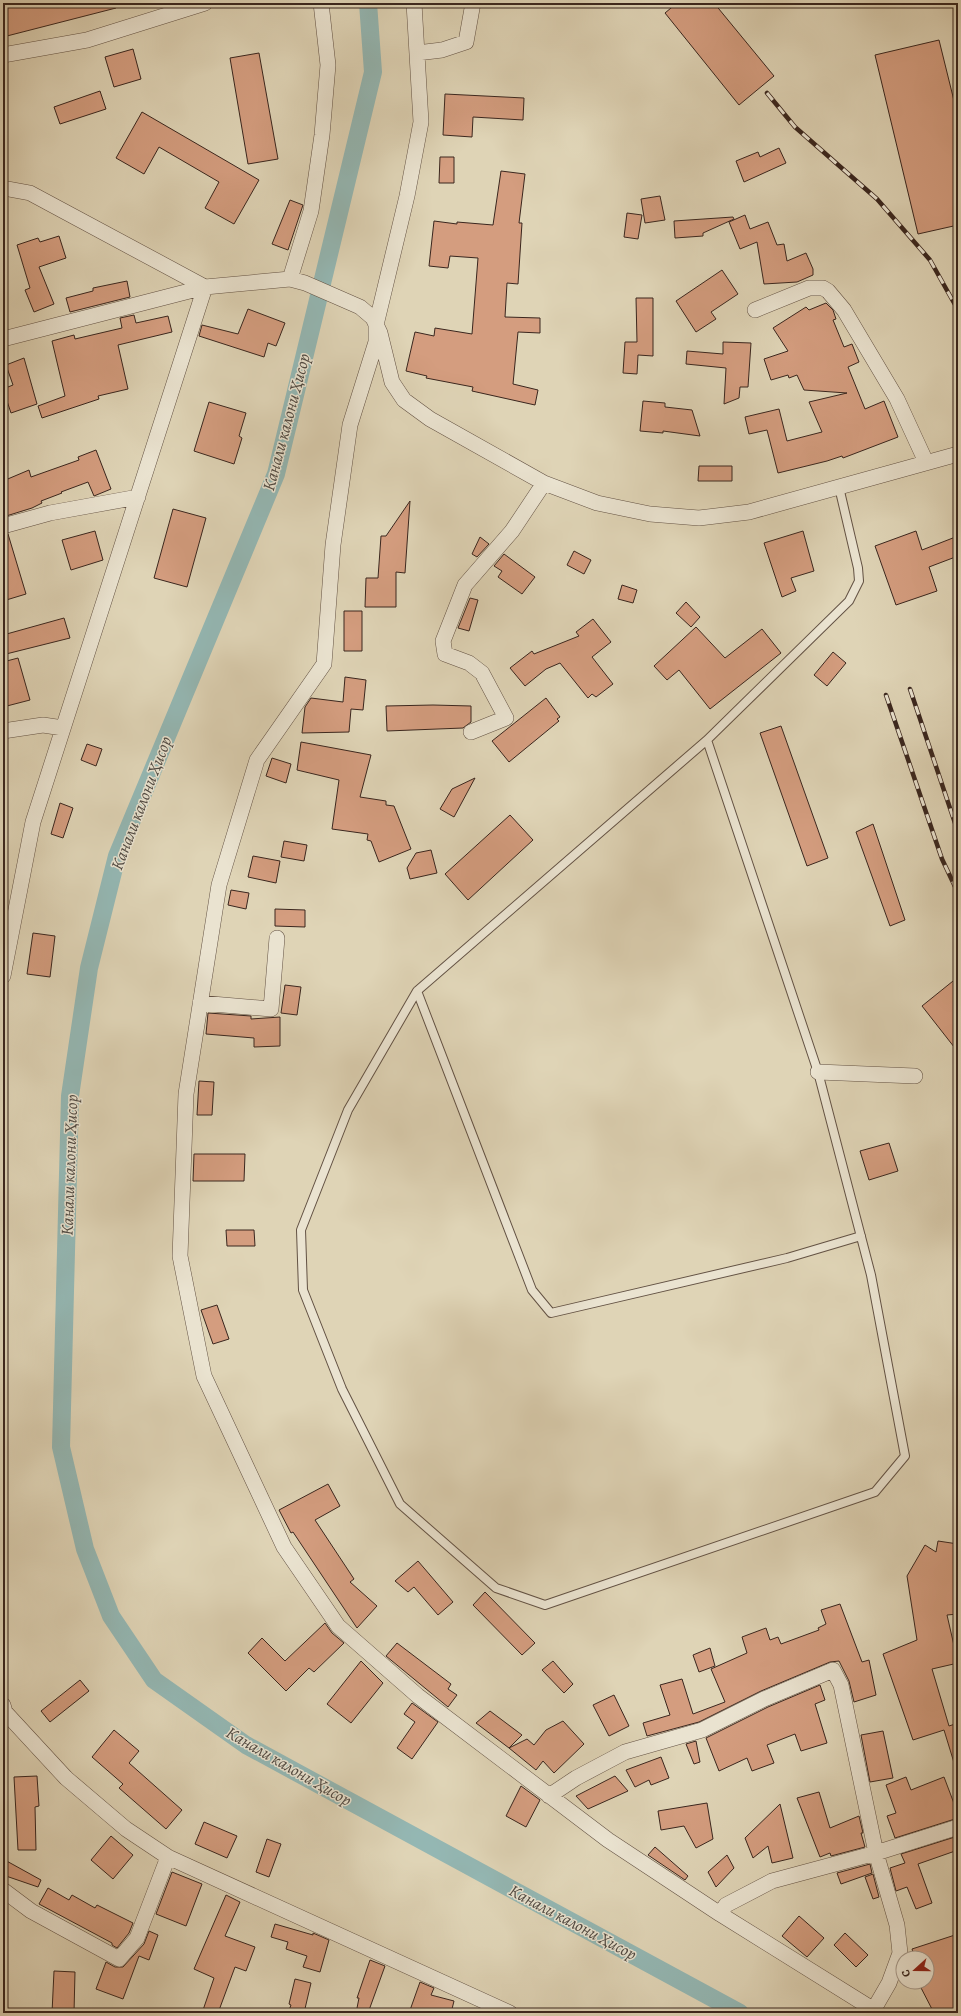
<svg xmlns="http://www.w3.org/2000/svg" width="961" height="2016" viewBox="0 0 961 2016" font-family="Alegreya,serif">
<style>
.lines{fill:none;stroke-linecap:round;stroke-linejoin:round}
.canal{stroke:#94b7b3;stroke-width:18}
.building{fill:#d49d7f;stroke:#3a261e}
.lane-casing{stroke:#635244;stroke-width:10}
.street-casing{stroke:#635244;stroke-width:16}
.lane{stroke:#eae3d0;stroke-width:8}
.street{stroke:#eae3d0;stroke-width:15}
.rail-casing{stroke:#3a261e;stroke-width:4.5}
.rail{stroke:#eae3d0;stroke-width:3;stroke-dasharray:9;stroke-linecap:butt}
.labels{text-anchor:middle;stroke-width:3;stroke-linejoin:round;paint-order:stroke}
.water-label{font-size:17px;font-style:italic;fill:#504a43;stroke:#eae3d0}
</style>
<rect width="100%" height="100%" fill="#dfd4b6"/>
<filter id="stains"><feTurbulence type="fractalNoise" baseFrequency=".005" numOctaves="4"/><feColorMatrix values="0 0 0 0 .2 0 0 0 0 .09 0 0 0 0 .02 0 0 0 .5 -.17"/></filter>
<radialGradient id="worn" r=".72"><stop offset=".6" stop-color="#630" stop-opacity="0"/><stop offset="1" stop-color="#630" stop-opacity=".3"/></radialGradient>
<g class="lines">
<path class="canal" d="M 368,3 L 373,72 L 276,474 L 117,856 L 89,968 L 70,1096 L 61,1447 L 85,1549 L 111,1616 L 154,1680 L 246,1745 L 740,2013"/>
</g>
<path class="building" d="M 3,3 L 116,3 L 116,8 L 3,37 Z
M 677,3 L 714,3 L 774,76 L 739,105 L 665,13 Z
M 939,40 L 958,117 L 958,225 L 918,234 L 875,55 Z
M 133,49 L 141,79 L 114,87 L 105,57 Z
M 259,53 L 278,159 L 248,164 L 230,58 Z
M 100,91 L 106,109 L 60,124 L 54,107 Z
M 445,94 L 524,98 L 523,120 L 473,117 L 472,137 L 443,135 Z
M 142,112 L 259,180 L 234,224 L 205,208 L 219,182 L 159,147 L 144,174 L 116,158 Z
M 779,148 L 786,163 L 744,182 L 736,161 L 758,152 L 760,157 Z
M 440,157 L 454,157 L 454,183 L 439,183 Z
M 501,171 L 525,174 L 519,223 L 522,223 L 518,284 L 507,283 L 505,317 L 540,318 L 540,333 L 518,332 L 513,384 L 538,390 L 535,405 L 472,391 L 473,387 L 426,378 L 427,376 L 406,371 L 415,332 L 434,336 L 435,328 L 472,334 L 478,258 L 450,256 L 448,268 L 429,266 L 434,221 L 457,224 L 457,222 L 493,225 Z
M 660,196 L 665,220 L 645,223 L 641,199 Z
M 290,200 L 303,205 L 288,250 L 272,244 Z
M 627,213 L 642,215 L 638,239 L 624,237 Z
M 745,215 L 750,229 L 768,222 L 777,245 L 784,244 L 787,261 L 806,253 L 813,269 L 813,275 L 797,282 L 764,284 L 757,242 L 740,249 L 729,222 Z
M 733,217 L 734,219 L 703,233 L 703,236 L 675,238 L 674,221 Z
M 59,236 L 66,258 L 39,267 L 54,304 L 34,312 L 25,290 L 30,288 L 17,245 L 38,238 L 40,242 Z
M 722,270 L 738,294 L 711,312 L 716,319 L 696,332 L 676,301 Z
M 127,281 L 130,297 L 70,312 L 66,298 L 93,291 L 93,288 Z
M 636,298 L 653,298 L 653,356 L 638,355 L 637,374 L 623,373 L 625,342 L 637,342 Z
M 826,303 L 833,310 L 836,319 L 833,320 L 844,347 L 852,344 L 859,362 L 848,367 L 865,409 L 884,401 L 898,437 L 843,458 L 842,456 L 827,461 L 778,473 L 767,430 L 749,434 L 745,417 L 779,409 L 787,441 L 822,432 L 809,402 L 847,393 L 804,390 L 797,375 L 789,378 L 788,375 L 771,380 L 764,359 L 788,351 L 773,328 L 806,307 L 809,310 Z
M 248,309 L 285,323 L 276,346 L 268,343 L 264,357 L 199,336 L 202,325 L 238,334 Z
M 134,315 L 136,323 L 168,316 L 172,332 L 118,345 L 128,389 L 98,396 L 99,399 L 42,418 L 38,406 L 65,396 L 52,341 L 74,335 L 75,339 L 122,328 L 120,318 Z
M 723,342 L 751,343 L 748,387 L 740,387 L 739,398 L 724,404 L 726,368 L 686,364 L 687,351 L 723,354 Z
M 24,358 L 37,404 L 11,413 L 3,389 L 13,385 L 6,365 Z
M 643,401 L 665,403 L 665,407 L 692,410 L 700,436 L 663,431 L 663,433 L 640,431 Z
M 209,402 L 246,413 L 239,436 L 242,438 L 234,464 L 194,451 Z
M 96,450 L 111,489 L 94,496 L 88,482 L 61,492 L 62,493 L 41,501 L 42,503 L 32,508 L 3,517 L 3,481 L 29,470 L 31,477 L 79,460 L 78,457 Z
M 699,466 L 732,466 L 732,481 L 698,481 Z
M 410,501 L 405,573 L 396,572 L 396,607 L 365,607 L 366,578 L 378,578 L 381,536 L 386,536 Z
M 173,509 L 206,518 L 187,587 L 154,578 Z
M 95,531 L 103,560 L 71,570 L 62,540 Z
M 803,531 L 814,571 L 791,578 L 796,591 L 782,597 L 764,543 Z
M 916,531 L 922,550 L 958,536 L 958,556 L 929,567 L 937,591 L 896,605 L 875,546 Z
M 8,534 L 26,594 L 3,601 L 3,535 Z
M 480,537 L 489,544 L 477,557 L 472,554 Z
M 574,551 L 591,560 L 584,574 L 567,565 Z
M 504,554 L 535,577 L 522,594 L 498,577 L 502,571 L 494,566 Z
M 622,585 L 637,590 L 633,603 L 618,599 Z
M 470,598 L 478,600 L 469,631 L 458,628 Z
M 686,602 L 700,617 L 691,627 L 676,613 Z
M 344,611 L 362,611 L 362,651 L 344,651 Z
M 64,618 L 70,638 L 6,654 L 3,635 Z
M 593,619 L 611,642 L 592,657 L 613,684 L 596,697 L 592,694 L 588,698 L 560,663 L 546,669 L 525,686 L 510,668 L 532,651 L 534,654 L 579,636 L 576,632 Z
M 696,627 L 725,658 L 762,629 L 781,653 L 710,709 L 679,670 L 667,680 L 654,666 Z
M 833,652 L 846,663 L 827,686 L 814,675 Z
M 18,658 L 30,700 L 3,707 L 3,662 Z
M 345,677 L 366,680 L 363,710 L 351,709 L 349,732 L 302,733 L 305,707 L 311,698 L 343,702 Z
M 546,698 L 560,717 L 557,719 L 559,721 L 509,762 L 492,741 Z
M 433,705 L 471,706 L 471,722 L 463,728 L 387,731 L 386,706 Z
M 781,726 L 828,858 L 807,866 L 760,733 Z
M 301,742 L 371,755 L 360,797 L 386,801 L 386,805 L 394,806 L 411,849 L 379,862 L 371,841 L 367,840 L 368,834 L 332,829 L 339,780 L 297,770 Z
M 87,744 L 102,749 L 96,766 L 81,760 Z
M 272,758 L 291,764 L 286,783 L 266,776 Z
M 475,778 L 454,817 L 440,809 L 452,789 Z
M 60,803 L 73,808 L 63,838 L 51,834 Z
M 510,815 L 533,840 L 468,900 L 445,874 Z
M 873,824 L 905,920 L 890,926 L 856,832 Z
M 284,841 L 307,845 L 304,861 L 281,857 Z
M 431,850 L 437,873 L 410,879 L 407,868 L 416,853 Z
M 253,856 L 280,861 L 276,883 L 248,877 Z
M 231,890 L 249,893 L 246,909 L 228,905 Z
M 275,909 L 305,910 L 305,927 L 275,926 Z
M 33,933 L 55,936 L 50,977 L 27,974 Z
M 958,977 L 958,1052 L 922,1006 Z
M 285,985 L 301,987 L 297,1015 L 281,1013 Z
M 208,1013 L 251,1016 L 251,1019 L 280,1017 L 280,1046 L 254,1047 L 254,1038 L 206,1034 Z
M 199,1081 L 214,1082 L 212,1115 L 197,1115 Z
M 889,1143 L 898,1171 L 869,1180 L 860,1151 Z
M 194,1154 L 245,1154 L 244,1181 L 193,1181 Z
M 226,1230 L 254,1230 L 255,1246 L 227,1246 Z
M 217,1305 L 229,1339 L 213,1344 L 201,1310 Z
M 328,1484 L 340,1506 L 315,1520 L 354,1579 L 350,1582 L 377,1606 L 357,1628 L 293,1532 L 291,1533 L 279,1510 Z
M 938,1541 L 958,1544 L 958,1614 L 947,1615 L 958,1663 L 932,1669 L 949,1726 L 958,1723 L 958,1765 L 955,1766 L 944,1730 L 913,1740 L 883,1654 L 917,1640 L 907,1576 L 925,1545 L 936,1552 Z
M 418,1561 L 453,1602 L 438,1615 L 414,1587 L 408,1592 L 395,1581 Z
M 485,1592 L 535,1643 L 522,1655 L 473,1605 Z
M 840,1604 L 862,1662 L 869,1660 L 876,1695 L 854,1702 L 849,1681 L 839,1661 L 830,1662 L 761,1691 L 699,1722 L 647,1736 L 643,1723 L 670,1715 L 660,1685 L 682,1679 L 693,1714 L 725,1702 L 711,1669 L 747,1653 L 742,1637 L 766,1628 L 770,1640 L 778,1637 L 781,1644 L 819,1630 L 818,1628 L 826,1624 L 821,1610 Z
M 325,1623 L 332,1633 L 344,1643 L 314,1672 L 309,1668 L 286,1691 L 248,1653 L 262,1638 L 285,1661 Z
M 397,1643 L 451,1684 L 448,1689 L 457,1695 L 448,1707 L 386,1656 Z
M 710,1648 L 715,1666 L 699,1672 L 693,1655 Z
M 361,1661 L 383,1683 L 351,1723 L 327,1704 Z
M 553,1661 L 573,1684 L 564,1693 L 542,1670 Z
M 80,1680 L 89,1691 L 50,1722 L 41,1711 Z
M 820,1685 L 825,1700 L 815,1704 L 827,1743 L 801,1751 L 795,1734 L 767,1745 L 774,1763 L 752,1771 L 747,1758 L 719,1771 L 706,1738 L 768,1707 Z
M 614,1695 L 629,1726 L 609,1736 L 593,1705 Z
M 412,1703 L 438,1722 L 412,1759 L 397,1748 L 415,1722 L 404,1714 Z
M 490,1711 L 522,1735 L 509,1748 L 476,1723 Z
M 563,1721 L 584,1744 L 554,1773 L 543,1761 L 536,1770 L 509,1748 L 527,1739 L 534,1745 L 546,1730 Z
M 114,1730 L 139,1751 L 129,1763 L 182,1810 L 166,1829 L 119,1788 L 123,1784 L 92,1757 Z
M 883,1731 L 893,1778 L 870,1782 L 861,1735 Z
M 696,1741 L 700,1762 L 694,1764 L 686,1744 Z
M 661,1757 L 669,1778 L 651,1785 L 649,1780 L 635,1787 L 626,1770 Z
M 37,1776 L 39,1806 L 35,1807 L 36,1850 L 18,1850 L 14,1777 Z
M 615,1776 L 628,1791 L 588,1809 L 576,1796 Z
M 906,1777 L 911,1790 L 944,1777 L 958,1814 L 958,1818 L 895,1838 L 887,1816 L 896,1813 L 886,1785 Z
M 521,1786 L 540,1800 L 526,1827 L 506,1816 Z
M 819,1792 L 830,1828 L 859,1816 L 863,1833 L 861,1833 L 865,1847 L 831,1856 L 830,1853 L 820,1857 L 797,1798 Z
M 707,1803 L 713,1839 L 696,1848 L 684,1826 L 661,1830 L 658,1811 Z
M 780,1804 L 793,1858 L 772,1863 L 768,1846 L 753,1858 L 745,1838 Z
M 204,1822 L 237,1836 L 227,1858 L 195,1844 Z
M 111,1836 L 133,1855 L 113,1879 L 91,1860 Z
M 958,1836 L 958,1850 L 918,1864 L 932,1903 L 916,1909 L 907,1887 L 896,1891 L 890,1868 L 905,1863 L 901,1854 Z
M 267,1839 L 281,1844 L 269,1877 L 256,1872 Z
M 655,1847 L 688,1876 L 685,1880 L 648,1855 Z
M 727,1855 L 734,1868 L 716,1887 L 708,1872 Z
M 3,1859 L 41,1880 L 38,1887 L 3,1875 Z
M 870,1864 L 872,1873 L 841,1884 L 837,1873 Z
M 172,1872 L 202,1884 L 186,1926 L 156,1914 Z
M 873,1874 L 879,1897 L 873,1899 L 865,1877 Z
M 48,1888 L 69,1900 L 72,1895 L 95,1908 L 97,1905 L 133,1923 L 129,1933 L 117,1948 L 112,1945 L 112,1943 L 39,1904 Z
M 226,1895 L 240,1902 L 225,1936 L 255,1947 L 246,1971 L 235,1967 L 218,2013 L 202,2013 L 214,1978 L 194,1969 Z
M 799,1916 L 824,1938 L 807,1957 L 782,1936 Z
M 275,1924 L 313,1935 L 313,1933 L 329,1940 L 320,1972 L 303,1967 L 307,1956 L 286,1949 L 288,1942 L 271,1937 Z
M 149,1931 L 158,1935 L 149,1960 L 139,1956 L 123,1999 L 96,1989 L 106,1962 L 115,1967 L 123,1967 L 144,1944 Z
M 845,1933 L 868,1955 L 856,1967 L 834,1945 Z
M 958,1934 L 958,2013 L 934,2013 L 918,1982 L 927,1982 L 927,1958 L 915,1958 L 912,1949 Z
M 370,1960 L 385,1966 L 368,2013 L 356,2013 L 359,1998 L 357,1998 Z
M 54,1971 L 75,1972 L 74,2013 L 52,2013 Z
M 295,1979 L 311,1983 L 304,2013 L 288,2013 L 291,2005 L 289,2004 Z
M 420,1982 L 434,1988 L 431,1995 L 454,2001 L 451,2013 L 409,2013 Z"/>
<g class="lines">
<defs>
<path id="lane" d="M 707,740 L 849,601 L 859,581 L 858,568 L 839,487
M 417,991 L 348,1110 L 301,1230 L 303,1290 L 342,1389 L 400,1504 L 496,1588 L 545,1605 L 875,1492 L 905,1456 L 871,1275 L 818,1072 L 707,740 L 417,991 L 532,1290 L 551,1313 L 787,1258 L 861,1236"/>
<path id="street" d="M 414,3 L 421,122 L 407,196 L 376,325 L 376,342 L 350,425 L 333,545 L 324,664 L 257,760 L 219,885 L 186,1094 L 180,1256 L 204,1376 L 284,1547 L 338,1626 L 418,1696 L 608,1840 L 720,1914 L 879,2013
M 417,53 L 442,50 L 466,42 L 473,3
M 3,55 L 87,40 L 205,3
M 3,188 L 30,193 L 205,287 L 290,279 L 305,283 L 360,307 L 373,318 L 380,333 L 392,382 L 404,400 L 430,419 L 544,483 L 597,503 L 650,514 L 699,518 L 749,512 L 958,454
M 290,279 L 311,211 L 322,135 L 328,65 L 321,3
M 755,310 L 809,288 L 823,288 L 828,291 L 844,310 L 897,399 L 926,462
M 3,339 L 205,287
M 3,526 L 50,513 L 138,497
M 3,731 L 43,725 L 63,728
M 471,732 L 506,718 L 482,673 L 469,663 L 445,654 L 443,641 L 465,585 L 512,531 L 544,483
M 3,976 L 33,822 L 205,287
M 200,1003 L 271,1009 L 277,938
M 818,1072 L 915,1076
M 3,1705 L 5,1712 L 66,1778 L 126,1829 L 168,1857 L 510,2013
M 549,1796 L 576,1778 L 625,1752 L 702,1730 L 764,1699 L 833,1670 L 841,1685 L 876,1853 L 897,1925 L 900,1953 L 889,1983 L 874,2009
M 3,1890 L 31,1911 L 119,1959 L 137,1938 L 168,1857
M 720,1914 L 726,1905 L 772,1881 L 876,1853 L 958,1827"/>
</defs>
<use href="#lane" class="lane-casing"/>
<use href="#street" class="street-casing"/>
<use href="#lane" class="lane"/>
<use href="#street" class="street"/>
<defs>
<path id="rail" d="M 957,3 L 958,8
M 767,93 L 795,127 L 877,199 L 930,260 L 958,310
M 910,689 L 958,832
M 886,695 L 942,859 L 958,893"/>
</defs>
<use href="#rail" class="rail-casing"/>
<use href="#rail" class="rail"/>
</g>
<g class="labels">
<g class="water-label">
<text transform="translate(286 422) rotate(-75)" y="6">Канали калони Ҳисор</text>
<text transform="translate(141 803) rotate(-69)" y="6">Канали калони Ҳисор</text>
<text transform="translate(69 1165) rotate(-88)" y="6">Канали калони Ҳисор</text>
<text transform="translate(289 1766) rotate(30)" y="6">Канали калони Ҳисор</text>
<text transform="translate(573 1922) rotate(28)" y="6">Канали калони Ҳисор</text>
</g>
</g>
<rect width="961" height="2016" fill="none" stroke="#dfd4b6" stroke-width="16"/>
<rect x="4" y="4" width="953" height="2008" fill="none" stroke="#3a261e" stroke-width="2"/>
<rect x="8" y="8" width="945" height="2000" fill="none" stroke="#3a261e"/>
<g transform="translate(915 1970) rotate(249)"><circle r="19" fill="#eae3d0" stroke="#a49789"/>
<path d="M0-3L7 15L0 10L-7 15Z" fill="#8f2418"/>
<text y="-6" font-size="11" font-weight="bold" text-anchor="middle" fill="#3a261e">С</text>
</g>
<rect width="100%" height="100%" filter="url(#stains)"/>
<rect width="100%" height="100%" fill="url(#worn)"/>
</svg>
